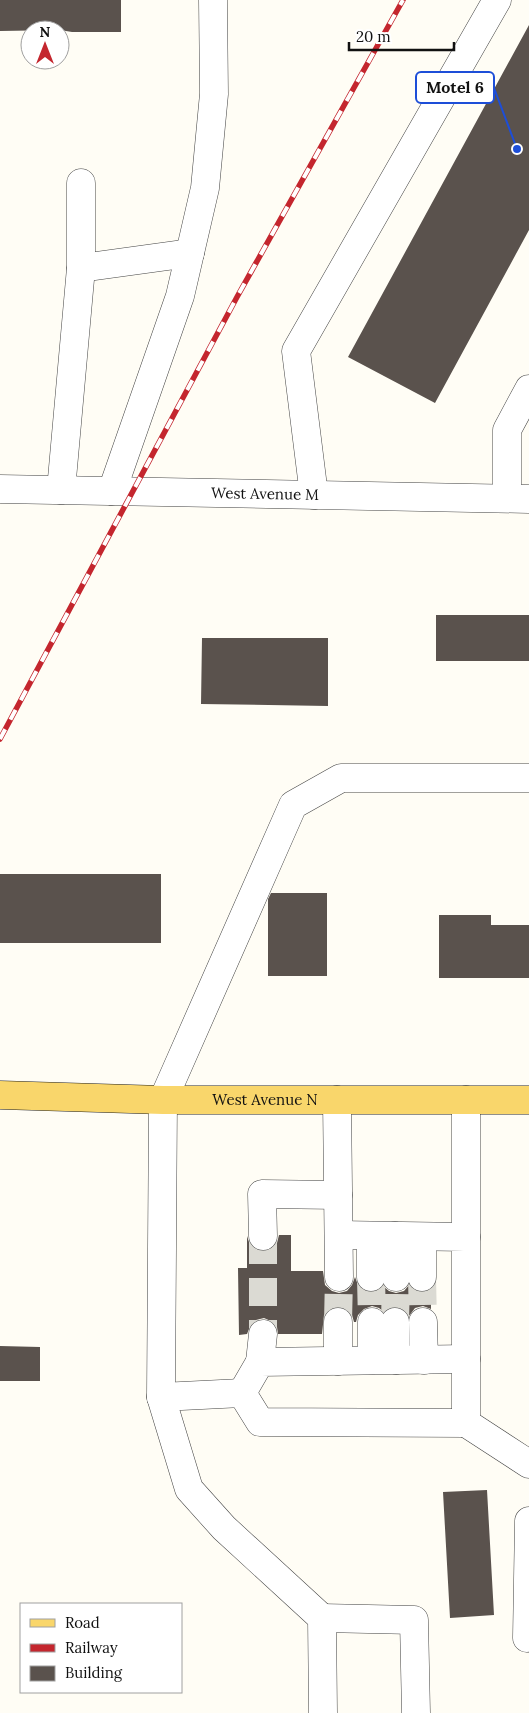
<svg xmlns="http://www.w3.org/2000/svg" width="529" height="1713" viewBox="0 0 529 1713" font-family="Lora,serif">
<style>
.building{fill:#5a524d}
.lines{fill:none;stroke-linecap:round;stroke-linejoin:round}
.minor-tunnel{stroke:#dbdad3;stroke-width:28;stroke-dasharray:28 14;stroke-linecap:butt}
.minor-casing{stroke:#444;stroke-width:29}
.major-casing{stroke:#222;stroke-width:29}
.minor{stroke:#fff;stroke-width:28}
.major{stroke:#f9d66b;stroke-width:28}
.rail-casing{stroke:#c4262e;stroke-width:5.5}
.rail{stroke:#fff;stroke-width:4;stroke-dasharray:11;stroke-linecap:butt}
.labels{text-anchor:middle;stroke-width:5;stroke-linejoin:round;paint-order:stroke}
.street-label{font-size:15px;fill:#111;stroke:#fff}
.leader{fill:none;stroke:#1d4ed8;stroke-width:2}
.callout-dot{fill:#1d4ed8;stroke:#fff;stroke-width:2}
.callout{fill:#fff;stroke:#1d4ed8;stroke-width:2}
.callout-label{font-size:16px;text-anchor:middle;font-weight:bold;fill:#111}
</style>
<rect width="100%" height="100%" fill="#fffdf5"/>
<path class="building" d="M 0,0 L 121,0 L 121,32 L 72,32 L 60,30 L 0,31 Z
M 529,25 L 529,230 L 435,403 L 348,357 Z
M 436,615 L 529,615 L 529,661 L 436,661 Z
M 202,638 L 328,638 L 328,706 L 201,704 Z
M 0,874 L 161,874 L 161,943 L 0,943 Z
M 271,893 L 327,893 L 327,976 L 268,976 L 268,899 Z
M 439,915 L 491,915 L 491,925 L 529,925 L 529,978 L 439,978 Z
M 279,1235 L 291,1235 L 291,1271 L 323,1271 L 325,1285 L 332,1291 L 339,1293 L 347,1291 L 352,1285 L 355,1277 L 358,1285 L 363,1290 L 371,1293 L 378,1291 L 383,1286 L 389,1291 L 396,1293 L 404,1291 L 409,1285 L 415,1291 L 422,1293 L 431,1289 L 431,1309 L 423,1306 L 415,1308 L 409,1316 L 402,1308 L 394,1306 L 387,1308 L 384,1312 L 379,1308 L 372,1306 L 364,1309 L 358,1315 L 356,1322 L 354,1322 L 352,1315 L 346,1309 L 338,1306 L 330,1309 L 324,1315 L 322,1334 L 278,1334 L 277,1327 L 273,1322 L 264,1318 L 256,1320 L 251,1324 L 247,1334 L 239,1335 L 238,1268 L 247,1268 L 247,1236 L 250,1245 L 255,1249 L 263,1252 L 272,1249 L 277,1243 Z
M 0,1346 L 40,1347 L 40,1381 L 0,1381 Z
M 487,1490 L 494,1615 L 450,1618 L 443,1492 Z"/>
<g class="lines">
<path class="minor-tunnel" d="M 263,1236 L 263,1334
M 371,1277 L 372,1322
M 422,1277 L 423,1322
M 338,1322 L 339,1277
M 395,1322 L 396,1277"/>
<defs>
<g id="minor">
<path d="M 81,268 L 190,253"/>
<path id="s1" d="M 0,489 L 529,499"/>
<path d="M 61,490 L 81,268 L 81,183"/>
<path d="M 112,491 L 180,296 L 205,188 L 214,94 L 213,0"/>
<path d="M 314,495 L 296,351 L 497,0"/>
<path d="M 507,498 L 507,430 L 529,389"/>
<path d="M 337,1100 L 339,1277"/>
<path d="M 466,1100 L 466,1237"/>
<path d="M 263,1236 L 262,1194 L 338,1195"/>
<path d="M 371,1236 L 371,1277"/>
<path d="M 395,1236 L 396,1277"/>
<path d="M 422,1237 L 422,1277"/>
<path d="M 338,1322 L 338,1361"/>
<path d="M 372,1322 L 372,1360"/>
<path d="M 395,1322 L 396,1360"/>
<path d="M 423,1322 L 424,1360"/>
<path d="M 260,1362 L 263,1334"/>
<path d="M 242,1393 L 260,1362 L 466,1359"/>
<path d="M 161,1397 L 242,1393 L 260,1422 L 466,1423 L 466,1237 L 339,1235"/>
<path d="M 466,1423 L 529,1464"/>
<path d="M 322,1618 L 414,1620 L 416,1713"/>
<path d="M 527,1638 L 529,1521"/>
<path d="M 323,1713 L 322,1618 L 224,1528 L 189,1489 L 161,1397 L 163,1100 L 293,805 L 341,778 L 529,778"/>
</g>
<g id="major">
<path id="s2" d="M 0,1095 L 163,1100 L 529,1100"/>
</g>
</defs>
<use href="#minor" class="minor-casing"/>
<use href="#major" class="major-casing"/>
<use href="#minor" class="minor"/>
<use href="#major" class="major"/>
<defs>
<path id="rail" d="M 0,739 L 237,297 L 403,0"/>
</defs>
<use href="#rail" class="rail-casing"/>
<use href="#rail" class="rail"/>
</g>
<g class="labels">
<g class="street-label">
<text dy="5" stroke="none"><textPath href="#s1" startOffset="265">West Avenue M</textPath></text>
<text dy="5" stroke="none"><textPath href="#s2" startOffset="265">West Avenue N</textPath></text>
</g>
</g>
<path class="leader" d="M517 149L494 88"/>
<circle class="callout-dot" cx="517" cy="149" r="5"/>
<rect class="callout" x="416" y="72" width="78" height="31" rx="5"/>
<g class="callout-label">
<text x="455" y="93">Motel 6</text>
</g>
<rect x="20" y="1603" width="162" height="90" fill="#ffffff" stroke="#a0a0a0"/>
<rect x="30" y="1619" width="25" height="8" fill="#f9d66b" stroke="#a0a0a0"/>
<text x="65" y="1628" font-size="15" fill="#111111">Road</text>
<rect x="30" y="1644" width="25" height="8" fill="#c4262e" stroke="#a0a0a0"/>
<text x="65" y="1653" font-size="15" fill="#111111">Railway</text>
<rect x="30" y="1666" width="25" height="15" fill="#5a524d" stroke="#a0a0a0"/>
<text x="65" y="1678" font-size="15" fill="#111111">Building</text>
<g transform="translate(45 45)"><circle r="24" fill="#ffffff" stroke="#a0a0a0"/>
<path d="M0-4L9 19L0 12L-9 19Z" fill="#c4262e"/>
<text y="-8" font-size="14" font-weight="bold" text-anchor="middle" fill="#111111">N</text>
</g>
<path d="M349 42v8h105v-8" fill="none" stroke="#111111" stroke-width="2.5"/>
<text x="356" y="42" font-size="15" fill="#111111" stroke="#ffffff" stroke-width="4" paint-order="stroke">20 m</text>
</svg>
